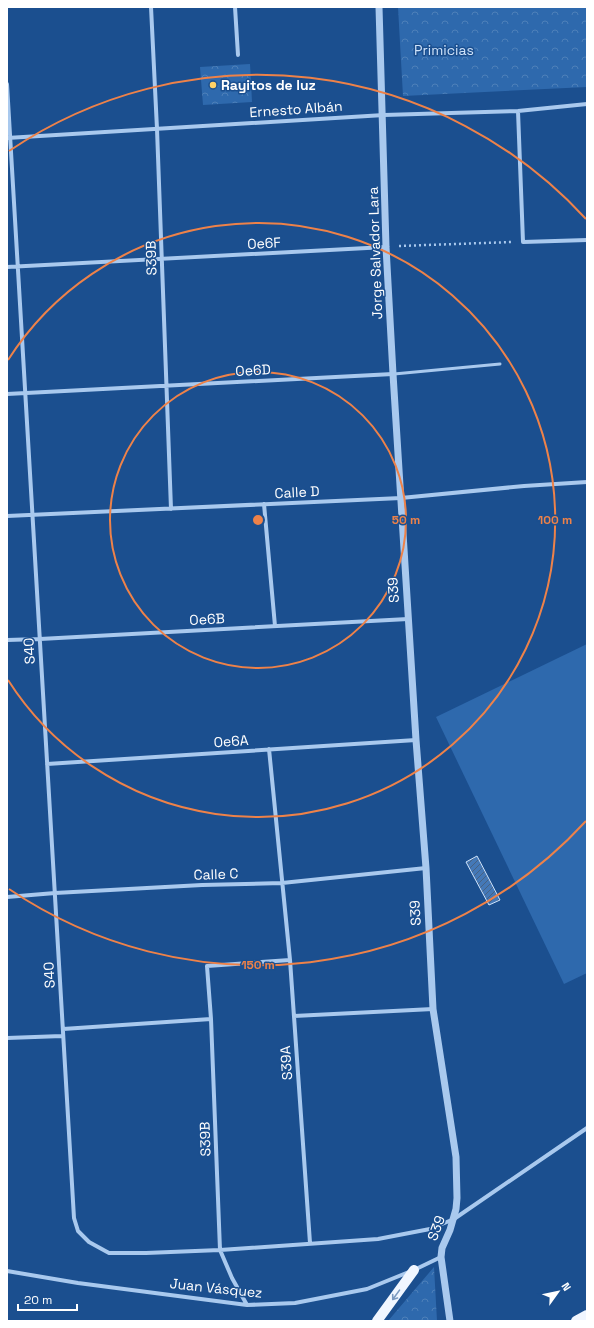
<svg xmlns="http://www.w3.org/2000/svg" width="594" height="1328" viewBox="0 0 594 1328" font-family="'Space Grotesk',sans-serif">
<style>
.grass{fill:#2e69ad}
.forest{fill:url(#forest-crowns)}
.building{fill:url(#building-hatch);stroke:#cfe3fa}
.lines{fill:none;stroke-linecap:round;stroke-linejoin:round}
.path{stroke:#a9c9ee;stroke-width:2.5;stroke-dasharray:2 3;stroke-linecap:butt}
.service{stroke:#a9c9ee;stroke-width:3}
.minor{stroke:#a9c9ee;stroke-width:4}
.tertiary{stroke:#a9c9ee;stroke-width:7}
.primary{stroke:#f0f6ff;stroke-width:10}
.oneway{stroke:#7b9ac1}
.ring{fill:none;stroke:#ee8249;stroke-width:2}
.poi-dot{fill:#ffd166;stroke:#1b4f8f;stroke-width:1.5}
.labels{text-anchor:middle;stroke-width:3;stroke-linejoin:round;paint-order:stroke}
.park-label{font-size:14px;fill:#cfe3fa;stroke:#1b4f8f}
.poi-label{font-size:14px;font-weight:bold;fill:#fff;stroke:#1b4f8f;text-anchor:start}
.street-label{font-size:14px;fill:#fff;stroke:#1b4f8f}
.centre{fill:#ee8249;stroke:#1b4f8f;stroke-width:2}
.ring-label{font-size:12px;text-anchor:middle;font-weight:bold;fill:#ee8249;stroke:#1b4f8f;stroke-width:3;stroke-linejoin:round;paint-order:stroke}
</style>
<defs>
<pattern id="forest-crowns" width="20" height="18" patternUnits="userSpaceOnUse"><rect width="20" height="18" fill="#2e69ad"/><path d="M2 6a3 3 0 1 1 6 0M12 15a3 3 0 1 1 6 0" fill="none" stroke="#4d80b9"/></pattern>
<pattern id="building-hatch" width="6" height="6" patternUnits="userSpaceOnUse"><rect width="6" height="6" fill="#4478b7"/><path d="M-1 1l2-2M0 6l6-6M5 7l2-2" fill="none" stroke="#486282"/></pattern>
</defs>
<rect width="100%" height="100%" fill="#1b4f8f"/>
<path class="grass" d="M 587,644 L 587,973 L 564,984 L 436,717 Z"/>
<path class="forest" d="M 398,7 L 587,7 L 587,87 L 403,96 Z
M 250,64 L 252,102 L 203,105 L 200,67 Z
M 434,1267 L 437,1321 L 388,1321 Z"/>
<path class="building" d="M 477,856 L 500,900 L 489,905 L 466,862 Z"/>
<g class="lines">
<path class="path" d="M 399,246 L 512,242"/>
<path class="service" d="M 394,374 L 500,364"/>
<path class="minor" d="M 151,7 L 157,129 L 171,509
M 235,7 L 238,55
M 7,84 L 74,1218 L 78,1231 L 89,1242 L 109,1253 L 146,1253 L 220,1250 L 378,1239 L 430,1229 L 454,1219 L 587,1128
M 518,111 L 523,242 L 587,240
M 7,138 L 384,115 L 518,111 L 587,104
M 7,267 L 386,247
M 7,394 L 393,374
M 264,504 L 275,626
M 7,516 L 401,498 L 524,486 L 587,482
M 7,640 L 40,639 L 408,619
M 269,749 L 290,960 L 310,1243
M 47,764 L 416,740
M 7,897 L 55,893 L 202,885 L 282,883 L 426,868
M 294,1016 L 433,1009
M 63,1029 L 211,1019
M 7,1038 L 62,1036
M 7,1271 L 78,1283 L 247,1305 L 295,1303 L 367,1289 L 414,1270 L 441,1257
M 247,1305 L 232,1278 L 220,1250 L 211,1019 L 207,966 L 290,960"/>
<path class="tertiary" d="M 379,7 L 386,247 L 393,374 L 416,740 L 426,868 L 433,1009 L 456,1157 L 457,1198 L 456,1209 L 450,1230 L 442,1248 L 441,1257 L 450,1321"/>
<path class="primary" d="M 377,1321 L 414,1270
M 576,1321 L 587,1315"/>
</g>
<defs><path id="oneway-shaft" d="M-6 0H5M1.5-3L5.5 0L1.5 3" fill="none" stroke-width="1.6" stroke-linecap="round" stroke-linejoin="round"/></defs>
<use class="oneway" href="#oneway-shaft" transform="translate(396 1295) rotate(126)"/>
<g class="ring">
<circle cx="258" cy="520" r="148"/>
<path d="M8 360A297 297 0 1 1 8 680"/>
<path d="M586 821A445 445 0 0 1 9 889M9 151A445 445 0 0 1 586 219"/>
</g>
<circle class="poi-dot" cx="213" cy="85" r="4"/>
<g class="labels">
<g class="park-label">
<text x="444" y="55">Primicias</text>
</g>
<g class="poi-label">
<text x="221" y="90">Rayitos de luz</text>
</g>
<g class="street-label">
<text transform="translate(296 109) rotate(-4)" y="5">Ernesto Albán</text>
<text transform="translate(264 243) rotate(-3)" y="5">Oe6F</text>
<text transform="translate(375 253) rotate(-92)" y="5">Jorge Salvador Lara</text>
<text transform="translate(151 258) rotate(-92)" y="5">S39B</text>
<text transform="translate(253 370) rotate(-3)" y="5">Oe6D</text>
<text transform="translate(297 492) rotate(-3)" y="5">Calle D</text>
<text transform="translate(393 590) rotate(-94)" y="5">S39</text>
<text transform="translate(207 619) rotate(-3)" y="5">Oe6B</text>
<text transform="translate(29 651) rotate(-93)" y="5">S40</text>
<text transform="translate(231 741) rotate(-4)" y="5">Oe6A</text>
<text transform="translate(216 874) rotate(-2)" y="5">Calle C</text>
<text transform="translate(415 913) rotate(-93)" y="5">S39</text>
<text transform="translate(49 975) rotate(-93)" y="5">S40</text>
<text transform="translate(286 1063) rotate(-94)" y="5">S39A</text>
<text transform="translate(205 1139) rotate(-92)" y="5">S39B</text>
<text transform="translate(436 1228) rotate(-70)" y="5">S39</text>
<text transform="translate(216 1288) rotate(6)" y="5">Juan Vásquez</text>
</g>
</g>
<circle cx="258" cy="520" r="6" class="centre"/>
<g class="ring-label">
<text x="406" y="524">50 m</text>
<text x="555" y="524">100 m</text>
<text x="258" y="969">150 m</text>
</g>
<rect width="594" height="1328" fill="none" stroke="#ffffff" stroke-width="16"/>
<g transform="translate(558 1292) rotate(57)" stroke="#1b4f8f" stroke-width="3" paint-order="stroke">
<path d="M0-3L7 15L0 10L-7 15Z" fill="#ffffff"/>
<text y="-6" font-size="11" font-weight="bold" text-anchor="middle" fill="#ffffff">N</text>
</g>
<path d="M18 1304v6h59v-6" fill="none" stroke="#ffffff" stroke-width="2"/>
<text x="24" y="1304" font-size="12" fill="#ffffff" stroke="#1b4f8f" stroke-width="3" paint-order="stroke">20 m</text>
</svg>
